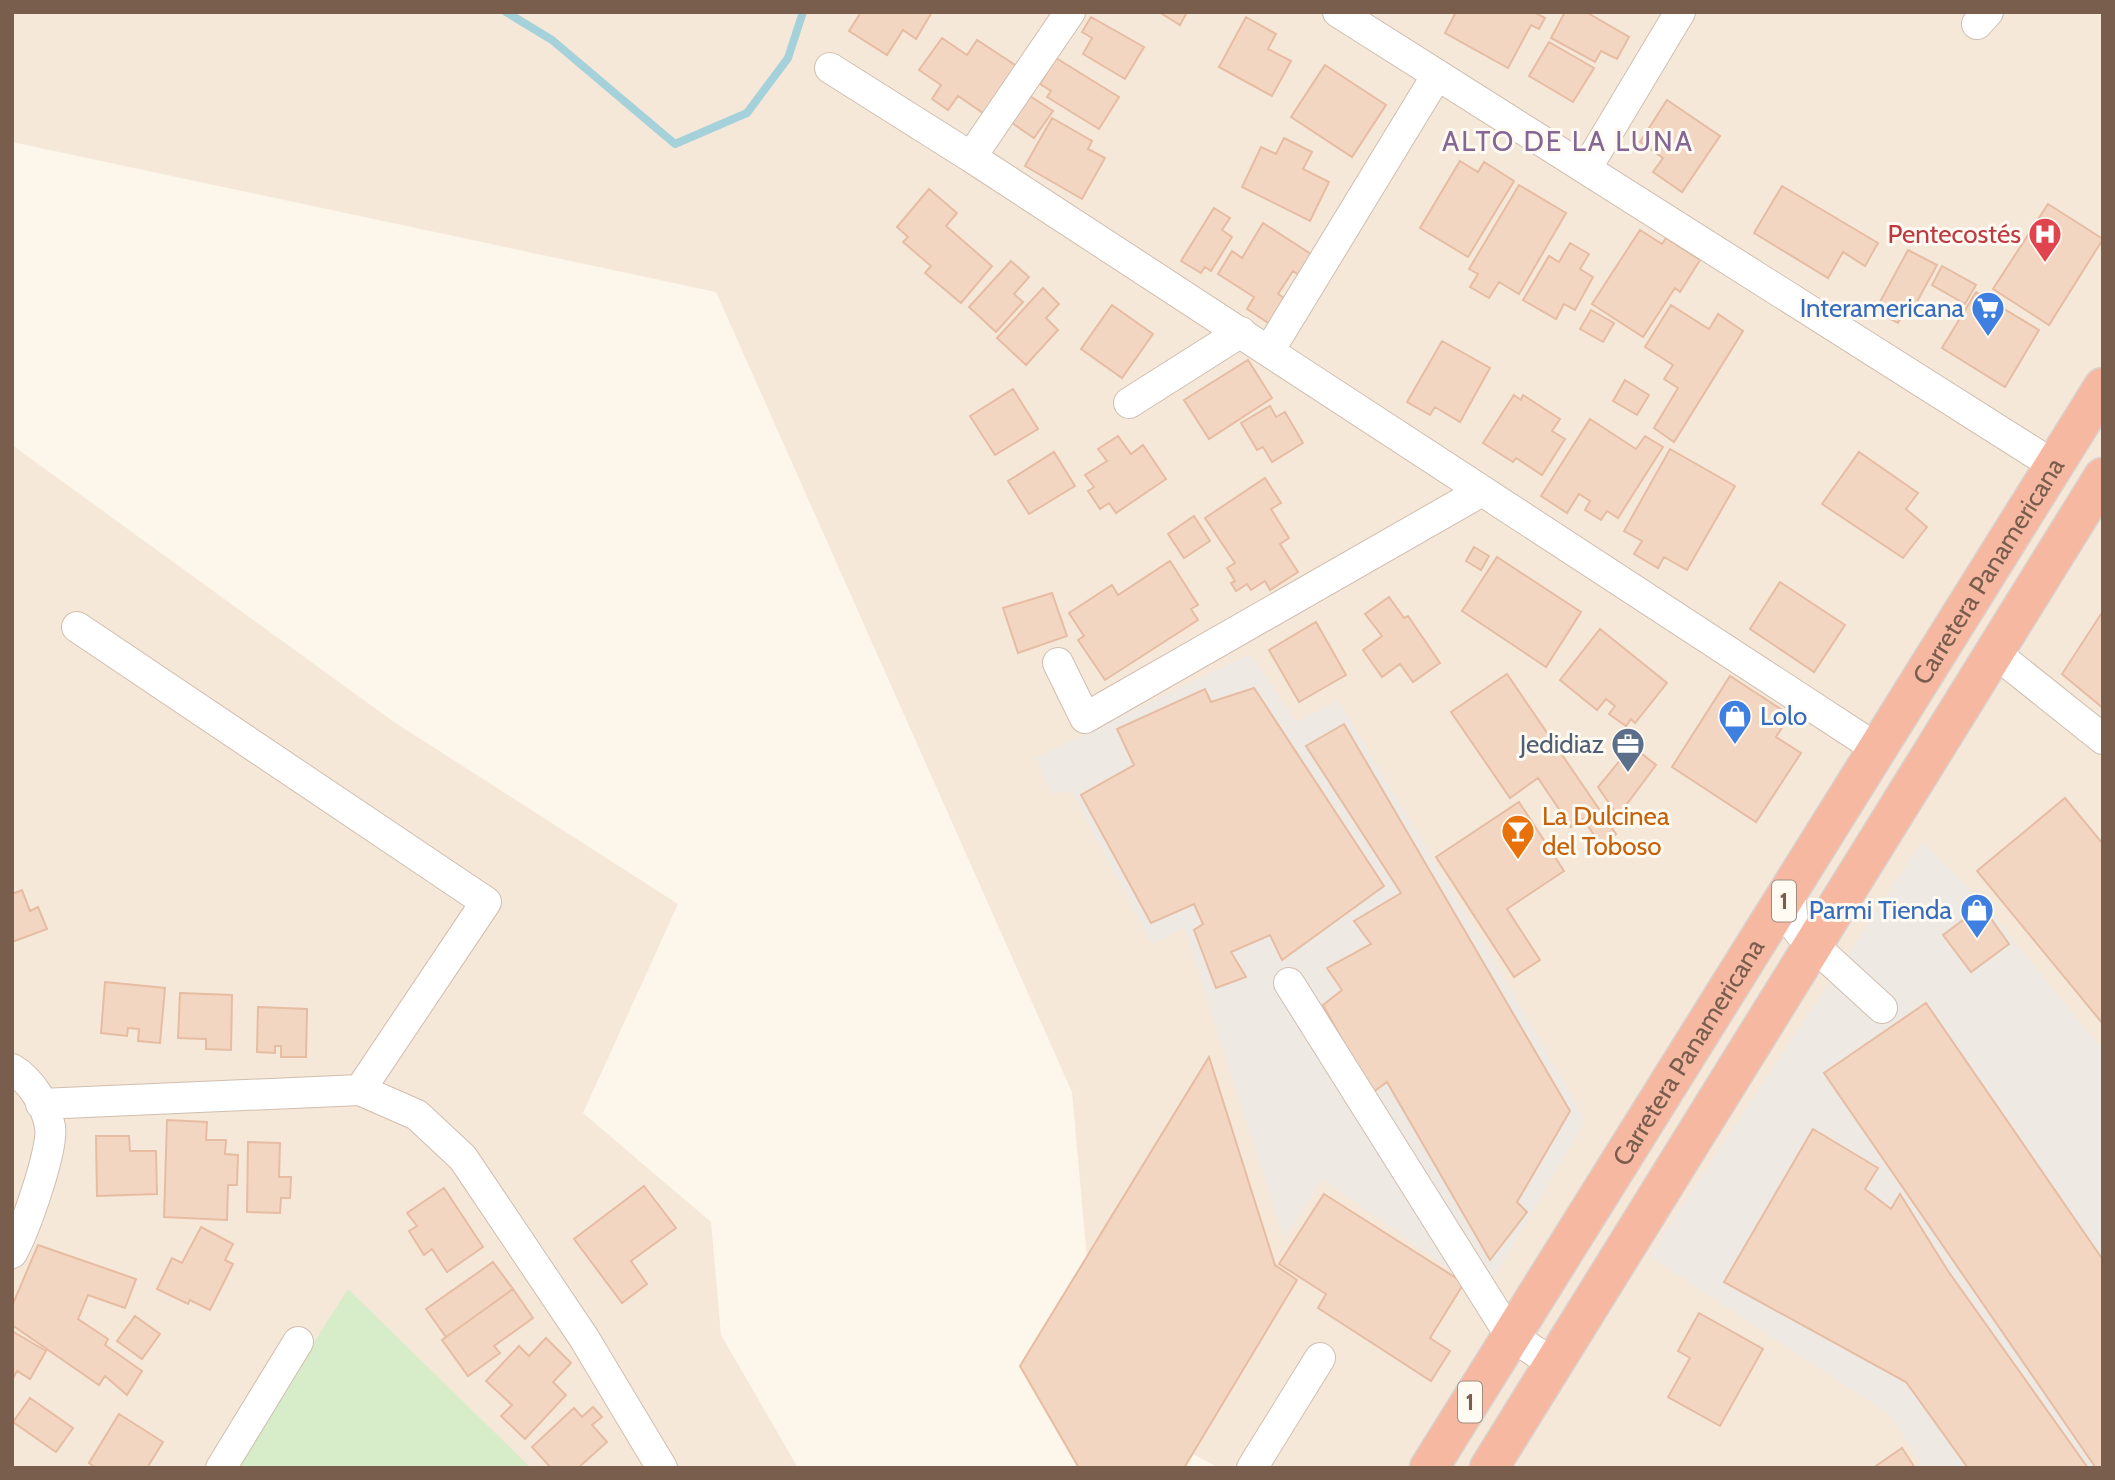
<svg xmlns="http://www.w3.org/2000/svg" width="2115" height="1480" viewBox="0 0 2115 1480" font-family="Cabin,sans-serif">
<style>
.residential{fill:#f5e8d9}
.industrial{fill:#efe9e4}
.green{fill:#d7ecc8}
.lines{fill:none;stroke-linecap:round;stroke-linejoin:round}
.stream{stroke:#a5d1da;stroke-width:8}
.building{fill:#f3d6c2;stroke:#e6bca2;stroke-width:2}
.minor-casing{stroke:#d0beaf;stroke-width:32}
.highway-casing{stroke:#d9d2cd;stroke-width:41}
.minor{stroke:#fff;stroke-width:30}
.highway{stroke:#f7b8a2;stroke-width:38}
.labels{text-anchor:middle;stroke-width:6;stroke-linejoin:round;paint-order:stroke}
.shield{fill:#fffaf2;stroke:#a18c7e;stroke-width:2}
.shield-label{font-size:24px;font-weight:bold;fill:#795d4d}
.health-label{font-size:26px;fill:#be3a42;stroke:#fffaf2;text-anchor:end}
.shop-label{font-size:26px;fill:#366cbe;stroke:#fffaf2;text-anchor:end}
.street-label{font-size:26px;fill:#795d4d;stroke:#fffaf2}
.service-label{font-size:26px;fill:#4e5e75;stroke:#fffaf2;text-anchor:end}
.food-label{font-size:26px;fill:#c56008;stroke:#fffaf2;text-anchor:start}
.neighbourhood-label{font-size:28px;letter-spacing:2px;fill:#856695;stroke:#fffaf2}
</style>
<rect width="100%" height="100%" fill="#fdf6eb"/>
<path class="residential" d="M 12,12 L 2103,12 L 2103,1468 L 1219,1468 L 1100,1403 L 1072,1092 L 716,292 L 12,142 Z
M 12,445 L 394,722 L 678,904 L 583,1113 L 711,1222 L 721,1335 L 798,1468 L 12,1468 Z"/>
<path class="industrial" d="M 1250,654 L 1296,722 L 1338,700 L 1508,984 L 1585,1120 L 1483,1297 L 1466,1281 L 1322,1179 L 1284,1239 L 1184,927 L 1152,945 L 1071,791 L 1052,794 L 1036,758 Z
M 1922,841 L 1979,898 L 2103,1050 L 2103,1468 L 1924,1468 L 1889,1414 L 1649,1256 Z"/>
<path class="green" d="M 348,1289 L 531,1468 L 234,1468 Z"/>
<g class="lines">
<path class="stream" d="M 506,12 L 552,40 L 675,144 L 747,113 L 788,58 L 803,12"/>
</g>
<path class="building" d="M 861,12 L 932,12 L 916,39 L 903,30 L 887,55 L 849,31 Z
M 1159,12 L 1187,12 L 1180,25 Z
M 1456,12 L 1534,12 L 1545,18 L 1539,29 L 1531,25 L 1508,68 L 1445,33 Z
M 1565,12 L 1586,12 L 1629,37 L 1617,59 L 1601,51 L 1595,62 L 1551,38 Z
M 1091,17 L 1144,47 L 1125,79 L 1083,54 L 1092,38 L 1082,32 Z
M 1246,17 L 1276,34 L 1268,49 L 1291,61 L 1272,96 L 1219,67 Z
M 942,38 L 967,55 L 977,40 L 1018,67 L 986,115 L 958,96 L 948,110 L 932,99 L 941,85 L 919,70 Z
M 1549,42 L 1594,68 L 1573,102 L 1529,76 Z
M 1056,58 L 1119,97 L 1099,129 L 1047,97 L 1051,91 L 1040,84 Z
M 1325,65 L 1386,105 L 1352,157 L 1291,117 Z
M 1030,96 L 1053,111 L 1034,138 L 1012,123 Z
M 1667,100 L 1720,136 L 1682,192 L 1653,172 L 1663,158 L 1640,142 Z
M 1052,118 L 1092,141 L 1088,149 L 1105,158 L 1082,199 L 1025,166 Z
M 1284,138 L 1312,152 L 1303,169 L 1329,182 L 1310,221 L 1242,187 L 1261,147 L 1276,154 Z
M 1460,161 L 1478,172 L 1484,162 L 1514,181 L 1468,257 L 1420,228 Z
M 1519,185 L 1566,213 L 1519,294 L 1499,282 L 1489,298 L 1470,287 L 1478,274 L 1469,269 Z
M 1782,186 L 1878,243 L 1865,266 L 1843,252 L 1828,278 L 1754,233 Z
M 929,189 L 957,213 L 946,226 L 992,266 L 961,303 L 925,273 L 931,266 L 903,242 L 908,237 L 897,227 Z
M 2048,204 L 2103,239 L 2049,325 L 1993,289 Z
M 1214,208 L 1230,218 L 1222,230 L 1232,237 L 1211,271 L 1205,267 L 1201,273 L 1181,261 Z
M 1263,223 L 1317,258 L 1304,278 L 1293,271 L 1278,294 L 1286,299 L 1270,324 L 1247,309 L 1254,297 L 1218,274 L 1232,251 L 1242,258 Z
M 1640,230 L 1662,244 L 1666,238 L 1700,260 L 1680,292 L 1675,288 L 1643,337 L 1592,304 Z
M 1570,243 L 1589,254 L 1580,269 L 1593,277 L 1575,310 L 1564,304 L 1556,319 L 1523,300 L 1549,256 L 1559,262 Z
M 1908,250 L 1937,265 L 1913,309 L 1908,305 L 1898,323 L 1875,311 Z
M 1011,261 L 1029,277 L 1014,294 L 1023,302 L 996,332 L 969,307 Z
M 1942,266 L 1976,285 L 1965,304 L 1932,285 Z
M 1043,288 L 1059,304 L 1046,318 L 1058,330 L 1026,365 L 997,338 Z
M 1976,292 L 2039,330 L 2005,387 L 1942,348 Z
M 1112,305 L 1153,334 L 1122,378 L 1081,349 Z
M 1671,305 L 1709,329 L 1718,314 L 1743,331 L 1674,442 L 1654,428 L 1678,388 L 1664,379 L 1673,365 L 1645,347 Z
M 1591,310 L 1614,323 L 1603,342 L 1580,329 Z
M 1442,341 L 1490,368 L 1460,422 L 1435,407 L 1430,415 L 1407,402 Z
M 1248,360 L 1272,398 L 1209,439 L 1184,400 Z
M 1625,380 L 1649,395 L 1637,415 L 1613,401 Z
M 1013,389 L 1038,429 L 995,455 L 970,416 Z
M 1514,395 L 1521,400 L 1523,395 L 1560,419 L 1552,431 L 1565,439 L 1542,475 L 1516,458 L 1513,462 L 1483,443 Z
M 1270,406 L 1276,417 L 1285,412 L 1303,443 L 1272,462 L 1263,447 L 1257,450 L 1241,423 Z
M 1590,419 L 1636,449 L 1645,436 L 1663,447 L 1618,518 L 1607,511 L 1601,520 L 1585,510 L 1590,501 L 1579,494 L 1567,513 L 1541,496 Z
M 1118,436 L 1131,454 L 1143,445 L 1166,479 L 1116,513 L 1109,503 L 1100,509 L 1088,491 L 1094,487 L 1085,475 L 1107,461 L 1098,449 Z
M 1670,449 L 1735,486 L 1687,570 L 1664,557 L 1658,568 L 1634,554 L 1642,541 L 1624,531 Z
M 1054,452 L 1075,486 L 1029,514 L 1008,481 Z
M 1859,452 L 1918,493 L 1906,509 L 1927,527 L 1903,558 L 1822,504 Z
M 1265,478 L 1281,503 L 1271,509 L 1289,538 L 1280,544 L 1298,572 L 1270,590 L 1265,581 L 1251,590 L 1247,584 L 1236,591 L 1231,583 L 1235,581 L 1227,568 L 1235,563 L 1205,518 Z
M 1194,516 L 1210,541 L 1184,558 L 1168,534 Z
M 1474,547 L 1489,556 L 1481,570 L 1466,561 Z
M 1497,557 L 1581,612 L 1546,667 L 1462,611 Z
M 1170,561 L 1198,605 L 1191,609 L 1198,620 L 1105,680 L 1078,640 L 1084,636 L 1069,613 L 1112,585 L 1118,595 Z
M 1780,582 L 1845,625 L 1814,672 L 1750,629 Z
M 1052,593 L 1067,636 L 1018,653 L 1003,608 Z
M 1389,597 L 1404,618 L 1408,616 L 1440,663 L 1413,682 L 1400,664 L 1382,677 L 1363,650 L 1382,636 L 1365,614 Z
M 2103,611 L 2103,708 L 2062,674 Z
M 1316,622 L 1346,675 L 1299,702 L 1269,650 Z
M 1600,629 L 1667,683 L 1635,723 L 1631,719 L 1626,726 L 1609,714 L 1615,706 L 1606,699 L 1597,710 L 1560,680 Z
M 1507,674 L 1616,834 L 1601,845 L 1583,819 L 1571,827 L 1538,778 L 1510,798 L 1451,712 Z
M 1730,676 L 1790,715 L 1776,737 L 1801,753 L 1756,822 L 1672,767 Z
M 1254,688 L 1384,886 L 1282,960 L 1270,935 L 1231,952 L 1246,977 L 1216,988 L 1194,930 L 1203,924 L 1194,904 L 1151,923 L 1081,795 L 1134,765 L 1117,729 L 1205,689 L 1211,702 Z
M 1344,724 L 1570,1111 L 1517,1202 L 1527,1212 L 1490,1260 L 1387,1082 L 1372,1093 L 1323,1005 L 1342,990 L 1327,968 L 1371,944 L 1354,921 L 1401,893 L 1306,746 Z
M 1632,746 L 1656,765 L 1618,816 L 1598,787 Z
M 2065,798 L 2103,844 L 2103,1024 L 1977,871 Z
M 1519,802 L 1564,871 L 1507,909 L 1540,960 L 1514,977 L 1436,857 Z
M 22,890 L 30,911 L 38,907 L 47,929 L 12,942 L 12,894 Z
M 1982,906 L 2009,944 L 1971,972 L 1943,935 Z
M 105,982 L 165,988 L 160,1043 L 138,1041 L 139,1029 L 128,1028 L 127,1036 L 101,1033 Z
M 180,993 L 232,995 L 231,1050 L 206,1049 L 206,1039 L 178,1038 Z
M 1926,1003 L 2103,1260 L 2103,1468 L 2096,1468 L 1824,1073 Z
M 258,1007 L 307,1009 L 306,1057 L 281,1057 L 281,1046 L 275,1046 L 275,1053 L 257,1052 Z
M 1209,1057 L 1275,1265 L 1297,1280 L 1184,1468 L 1079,1468 L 1020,1366 Z
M 167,1120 L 207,1122 L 206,1140 L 226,1140 L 225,1154 L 238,1155 L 237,1185 L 228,1185 L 227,1220 L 164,1217 Z
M 1813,1129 L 1878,1168 L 1865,1189 L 1891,1209 L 1900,1194 L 1948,1271 L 2088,1468 L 1968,1468 L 1906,1382 L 1724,1282 Z
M 96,1136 L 129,1136 L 130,1151 L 156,1151 L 157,1194 L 97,1196 Z
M 248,1142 L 280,1143 L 279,1177 L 291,1177 L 290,1198 L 281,1198 L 280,1213 L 247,1212 Z
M 644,1186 L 676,1228 L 631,1261 L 647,1284 L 622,1303 L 574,1239 Z
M 444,1188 L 483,1247 L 447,1272 L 432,1249 L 424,1255 L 409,1231 L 417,1226 L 407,1213 Z
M 1324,1194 L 1464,1283 L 1430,1338 L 1450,1351 L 1431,1381 L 1318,1308 L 1326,1294 L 1279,1264 Z
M 201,1227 L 233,1244 L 225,1260 L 233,1264 L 210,1310 L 190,1300 L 188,1304 L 157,1289 L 172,1258 L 182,1263 Z
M 38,1245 L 136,1279 L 125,1308 L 88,1295 L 78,1319 L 108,1339 L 105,1345 L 142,1371 L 127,1395 L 105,1376 L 99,1385 L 12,1325 L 12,1306 Z
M 493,1262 L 513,1289 L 446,1337 L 426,1309 Z
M 513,1289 L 533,1318 L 494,1346 L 500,1353 L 468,1376 L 442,1340 Z
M 1699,1313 L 1763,1349 L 1720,1426 L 1668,1397 L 1690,1358 L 1678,1351 Z
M 135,1316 L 160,1334 L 142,1359 L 117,1341 Z
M 12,1331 L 46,1351 L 30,1379 L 17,1371 L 12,1380 Z
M 546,1338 L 571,1363 L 553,1382 L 566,1395 L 525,1439 L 501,1416 L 512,1405 L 486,1381 L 519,1346 L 529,1356 Z
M 30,1398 L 73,1428 L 56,1452 L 13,1422 Z
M 593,1407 L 602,1417 L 592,1425 L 607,1442 L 578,1468 L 551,1468 L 532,1447 L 574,1408 L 582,1417 Z
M 119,1414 L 163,1442 L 147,1468 L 96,1468 L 89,1463 Z
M 1902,1448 L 1915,1468 L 1873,1468 Z"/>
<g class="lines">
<defs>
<path id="minor" d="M 1070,12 L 971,157 L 1879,750
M 1338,12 L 2055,466
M 1977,24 L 1988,12
M 830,68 L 971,157
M 1586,169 L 1680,12
M 1269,351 L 1437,75
M 1129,403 L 1241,332
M 77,627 L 486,902 L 360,1090
M 1994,652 L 2103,739
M 1058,663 L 1085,718 L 1482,491
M 1790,892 L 1793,924 L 1800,933 L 1882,1008
M 1289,983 L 1510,1335 L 1554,1364
M 12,1069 C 31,1080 47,1106 50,1127 C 54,1149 24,1232 12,1253
M 41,1104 L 360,1090 L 417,1115 L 463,1158 L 584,1338 L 662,1468
M 221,1468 L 298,1342
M 1252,1468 L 1320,1358"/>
<g id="highway">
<path id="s1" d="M 1429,1468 L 2103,387"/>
<path d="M 1489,1468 L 2103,477"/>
</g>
</defs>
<use href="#minor" class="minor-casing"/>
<use href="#highway" class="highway-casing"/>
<use href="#minor" class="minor"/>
<use href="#highway" class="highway"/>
</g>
<defs>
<symbol id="hospital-pin" viewBox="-11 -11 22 30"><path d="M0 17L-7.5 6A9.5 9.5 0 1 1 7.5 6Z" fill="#e0444e" stroke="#fffaf2"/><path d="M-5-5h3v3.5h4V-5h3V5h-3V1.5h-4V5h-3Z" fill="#fff"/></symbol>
<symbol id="supermarket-pin" viewBox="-11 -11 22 30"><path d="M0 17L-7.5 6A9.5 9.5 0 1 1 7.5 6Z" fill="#3f7fe0" stroke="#fffaf2"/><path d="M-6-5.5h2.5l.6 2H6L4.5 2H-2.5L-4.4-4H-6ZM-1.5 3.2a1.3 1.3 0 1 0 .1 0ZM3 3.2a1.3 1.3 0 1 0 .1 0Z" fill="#fff"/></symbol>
<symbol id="shop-pin" viewBox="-11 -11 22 30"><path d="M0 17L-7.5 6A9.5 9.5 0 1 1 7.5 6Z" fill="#3f7fe0" stroke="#fffaf2"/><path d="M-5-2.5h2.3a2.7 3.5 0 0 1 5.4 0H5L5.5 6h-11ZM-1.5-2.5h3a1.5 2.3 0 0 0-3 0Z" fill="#fff"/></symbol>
<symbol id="office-pin" viewBox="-11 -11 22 30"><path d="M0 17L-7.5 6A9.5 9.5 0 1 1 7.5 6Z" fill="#5c6f8a" stroke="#fffaf2"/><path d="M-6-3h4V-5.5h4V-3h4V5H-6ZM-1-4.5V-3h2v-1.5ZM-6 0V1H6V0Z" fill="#fff"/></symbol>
<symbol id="bar-pin" viewBox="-11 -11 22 30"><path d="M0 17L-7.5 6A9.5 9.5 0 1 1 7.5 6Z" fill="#e8710a" stroke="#fffaf2"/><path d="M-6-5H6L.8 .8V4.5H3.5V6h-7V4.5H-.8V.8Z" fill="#fff"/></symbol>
</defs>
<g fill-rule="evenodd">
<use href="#hospital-pin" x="2026" y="215" width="38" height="52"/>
<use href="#supermarket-pin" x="1969" y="289" width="38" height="52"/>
<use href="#shop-pin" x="1716" y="697" width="38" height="52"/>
<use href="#office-pin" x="1609" y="725" width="38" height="52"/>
<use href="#bar-pin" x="1499" y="812" width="38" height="52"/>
<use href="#shop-pin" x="1958" y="891" width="38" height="52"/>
</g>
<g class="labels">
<g class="shield">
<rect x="1772" y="880.5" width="24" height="41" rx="5"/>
<rect x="1458" y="1381.5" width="24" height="41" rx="5"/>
</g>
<g class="shield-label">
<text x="1784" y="909">1</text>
<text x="1470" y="1410">1</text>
</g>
<g class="health-label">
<text x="2021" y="243">Pentecostés</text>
</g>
<g class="shop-label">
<text x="1964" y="317">Interamericana</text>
<text x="1760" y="725" text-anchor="start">Lolo</text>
<text x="1952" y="919">Parmi Tienda</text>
</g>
<g class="street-label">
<text dy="9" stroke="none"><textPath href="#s1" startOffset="1057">Carretera Panamericana</textPath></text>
<text dy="9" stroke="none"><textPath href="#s1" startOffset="490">Carretera Panamericana</textPath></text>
</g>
<g class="service-label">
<text x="1604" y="753">Jedidiaz</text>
</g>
<g class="food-label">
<text x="1542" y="825">La Dulcinea<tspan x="1542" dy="30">del Toboso</tspan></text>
</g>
<g class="neighbourhood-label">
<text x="1568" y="151">ALTO DE LA LUNA</text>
</g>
</g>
<rect width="2115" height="1480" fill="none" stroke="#795d4d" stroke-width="28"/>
</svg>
